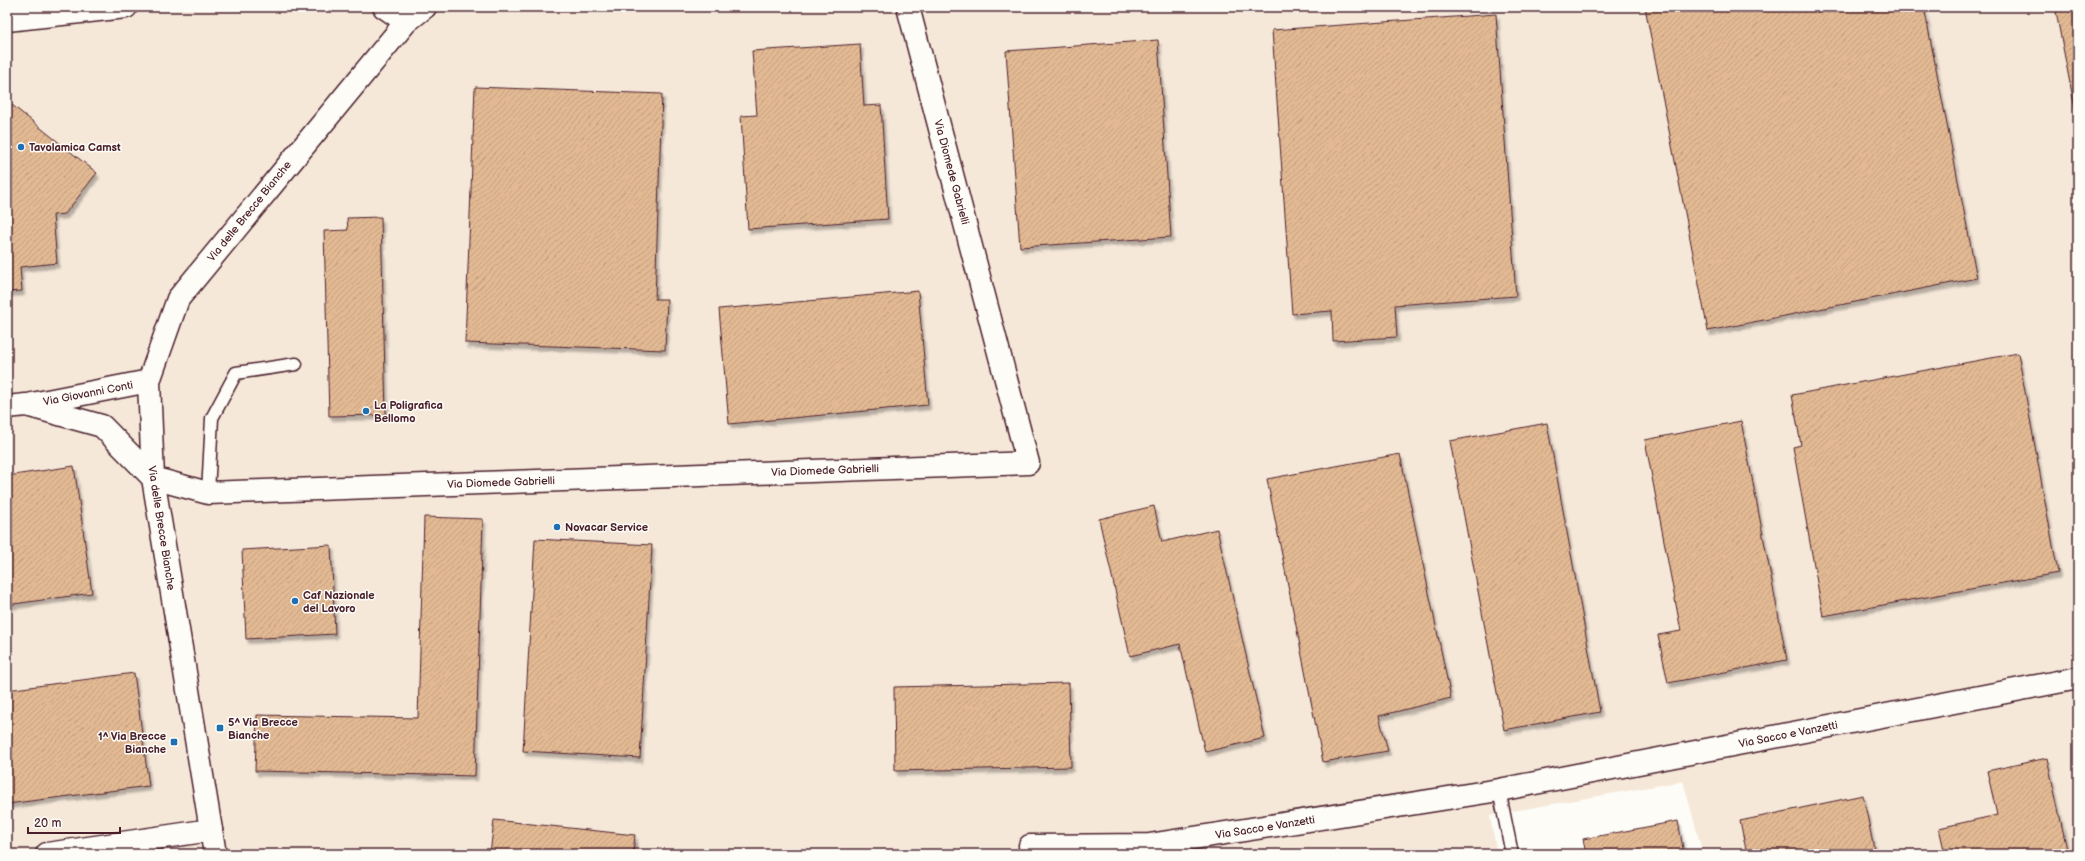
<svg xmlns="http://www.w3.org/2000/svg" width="2085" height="861" viewBox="0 0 2085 861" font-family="'Balsamiq Sans',sans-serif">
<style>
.built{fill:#f5e8d9}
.building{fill:url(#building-hatch);stroke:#4a1f2b;filter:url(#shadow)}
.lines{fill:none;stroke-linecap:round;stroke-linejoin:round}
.lane-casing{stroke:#4a1f2b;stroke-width:15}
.street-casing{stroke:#4a1f2b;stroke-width:25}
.secondary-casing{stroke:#4a1f2b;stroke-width:25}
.lane{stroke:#fdfcf7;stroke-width:12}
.street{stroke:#fdfcf7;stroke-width:22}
.secondary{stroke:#fdfcf7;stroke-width:22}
.poi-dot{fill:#1f6fb2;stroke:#fdfcf7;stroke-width:1.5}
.labels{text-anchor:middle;stroke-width:3;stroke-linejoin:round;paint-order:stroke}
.poi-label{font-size:11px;font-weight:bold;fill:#4a1f2b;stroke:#fdfcf7;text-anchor:start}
.street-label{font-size:11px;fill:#4a1f2b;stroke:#fdfcf7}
</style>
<defs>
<pattern id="building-hatch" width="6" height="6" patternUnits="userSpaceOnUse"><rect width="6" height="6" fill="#e2b993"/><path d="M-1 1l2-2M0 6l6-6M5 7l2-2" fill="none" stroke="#c39f7f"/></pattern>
<filter id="shadow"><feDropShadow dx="2.5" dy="4.5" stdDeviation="1" flood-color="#0004"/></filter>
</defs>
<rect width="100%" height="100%" fill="#fdfcf7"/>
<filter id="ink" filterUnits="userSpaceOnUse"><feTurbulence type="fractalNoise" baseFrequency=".025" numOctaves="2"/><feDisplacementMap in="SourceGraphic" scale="8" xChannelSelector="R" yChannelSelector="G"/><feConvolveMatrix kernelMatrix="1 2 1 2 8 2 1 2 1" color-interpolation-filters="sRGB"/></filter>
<g filter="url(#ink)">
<path class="built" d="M 7,7 L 2078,7 L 2078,854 L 1703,854 L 1683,781 L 1490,815 L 1497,854 L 7,854 Z"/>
<path class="building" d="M 1645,7 L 1924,7 L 1977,278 L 1708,331 Z
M 2055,7 L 2078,7 L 2078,124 Z
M 1496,14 L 1516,296 L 1395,305 L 1397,337 L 1333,341 L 1332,311 L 1292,314 L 1272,30 Z
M 1158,40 L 1171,237 L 1020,247 L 1006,51 Z
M 860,44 L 864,106 L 881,105 L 888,219 L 748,229 L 741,116 L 757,115 L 752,51 Z
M 475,87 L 662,94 L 655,299 L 667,299 L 665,350 L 465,343 Z
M 7,101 L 97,173 L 65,214 L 53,215 L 57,263 L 20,267 L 22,291 L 7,292 Z
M 381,217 L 386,415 L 329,416 L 324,231 L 348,230 L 347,218 Z
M 918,291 L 928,405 L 729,424 L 719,309 Z
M 2018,353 L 2058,573 L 1823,616 L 1793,447 L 1801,445 L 1792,395 Z
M 1741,421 L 1787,660 L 1668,683 L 1658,635 L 1681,631 L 1645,440 Z
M 1547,423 L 1600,712 L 1504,730 L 1450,441 Z
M 1400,454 L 1451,698 L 1379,716 L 1388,751 L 1323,762 L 1267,479 Z
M 74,466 L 92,593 L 7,605 L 7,476 Z
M 1154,506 L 1162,542 L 1217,529 L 1265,738 L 1205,752 L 1180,644 L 1130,656 L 1099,519 Z
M 424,517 L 483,519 L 475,776 L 255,771 L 257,715 L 418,718 Z
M 535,539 L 652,545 L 640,758 L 523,751 Z
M 331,545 L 335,634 L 246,639 L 242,550 Z
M 134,673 L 149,786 L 7,804 L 7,690 Z
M 1069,683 L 1071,767 L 895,771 L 894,687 Z
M 2047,758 L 2068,854 L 1945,854 L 1939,828 L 1997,815 L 1987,771 Z
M 1863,795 L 1875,854 L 1747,854 L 1740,821 Z
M 494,820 L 635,835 L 633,854 L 490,854 Z
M 1678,821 L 1684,854 L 1586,854 L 1583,839 Z"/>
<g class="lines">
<defs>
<path id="lane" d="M 208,493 L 212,418 L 236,373 L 296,364
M 1499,790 L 1512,854"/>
<path id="street" d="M 32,404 L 149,381
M 7,407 L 26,405 L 102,426 L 153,478 L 208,493 L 1028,463 L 908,7
M 1030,846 L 1149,845 L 1499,790 L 2078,678
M 47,854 L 211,830"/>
<path id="secondary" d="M 384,7 L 406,22
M 7,20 L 126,7
M 215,854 L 153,478 L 149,381 L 178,299 L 406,22 L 425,7"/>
</defs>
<use href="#lane" class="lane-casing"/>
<use href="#street" class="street-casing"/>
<use href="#secondary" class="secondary-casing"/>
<use href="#lane" class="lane"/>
<use href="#street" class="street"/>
<use href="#secondary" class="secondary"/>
</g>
</g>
<g class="poi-dot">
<circle cx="21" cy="147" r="4"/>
<circle cx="366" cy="411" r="4"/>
<circle cx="557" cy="527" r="4"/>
<circle cx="295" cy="601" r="4"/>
<rect x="216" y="724" width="8" height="8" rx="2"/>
<rect x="170" y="738" width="8" height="8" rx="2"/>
</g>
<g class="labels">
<g class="poi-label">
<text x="29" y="151">Tavolamica Camst</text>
<text x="374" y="409">La Poligrafica<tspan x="374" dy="13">Bellomo</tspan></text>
<text x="565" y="531">Novacar Service</text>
<text x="303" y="599">Caf Nazionale<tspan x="303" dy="13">del Lavoro</tspan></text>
<text x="228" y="726">5^ Via Brecce<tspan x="228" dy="13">Bianche</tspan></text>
<text x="166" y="740" text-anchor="end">1^ Via Brecce<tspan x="166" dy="13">Bianche</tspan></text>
</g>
<g class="street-label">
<text transform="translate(952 172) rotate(75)" y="4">Via Diomede Gabrielli</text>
<text transform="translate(249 211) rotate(-51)" y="4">Via delle Brecce Bianche</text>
<text transform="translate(88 393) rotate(-11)" y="4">Via Giovanni Conti</text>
<text transform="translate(825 470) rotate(-2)" y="4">Via Diomede Gabrielli</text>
<text transform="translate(501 482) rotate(-2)" y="4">Via Diomede Gabrielli</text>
<text transform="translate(162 528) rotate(81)" y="4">Via delle Brecce Bianche</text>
<text transform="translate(1788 734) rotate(-11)" y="4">Via Sacco e Vanzetti</text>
<text transform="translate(1265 827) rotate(-9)" y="4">Via Sacco e Vanzetti</text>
</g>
</g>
<rect width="2085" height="861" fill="none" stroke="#fdfcf7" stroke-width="24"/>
<rect x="12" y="12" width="2061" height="837" fill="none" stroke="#4a1f2b" stroke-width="1.5" filter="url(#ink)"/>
<path d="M28 827v6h92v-6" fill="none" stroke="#4a1f2b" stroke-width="2"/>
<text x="34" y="827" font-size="12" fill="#4a1f2b" stroke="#fdfcf7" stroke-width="3" paint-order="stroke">20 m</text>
</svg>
